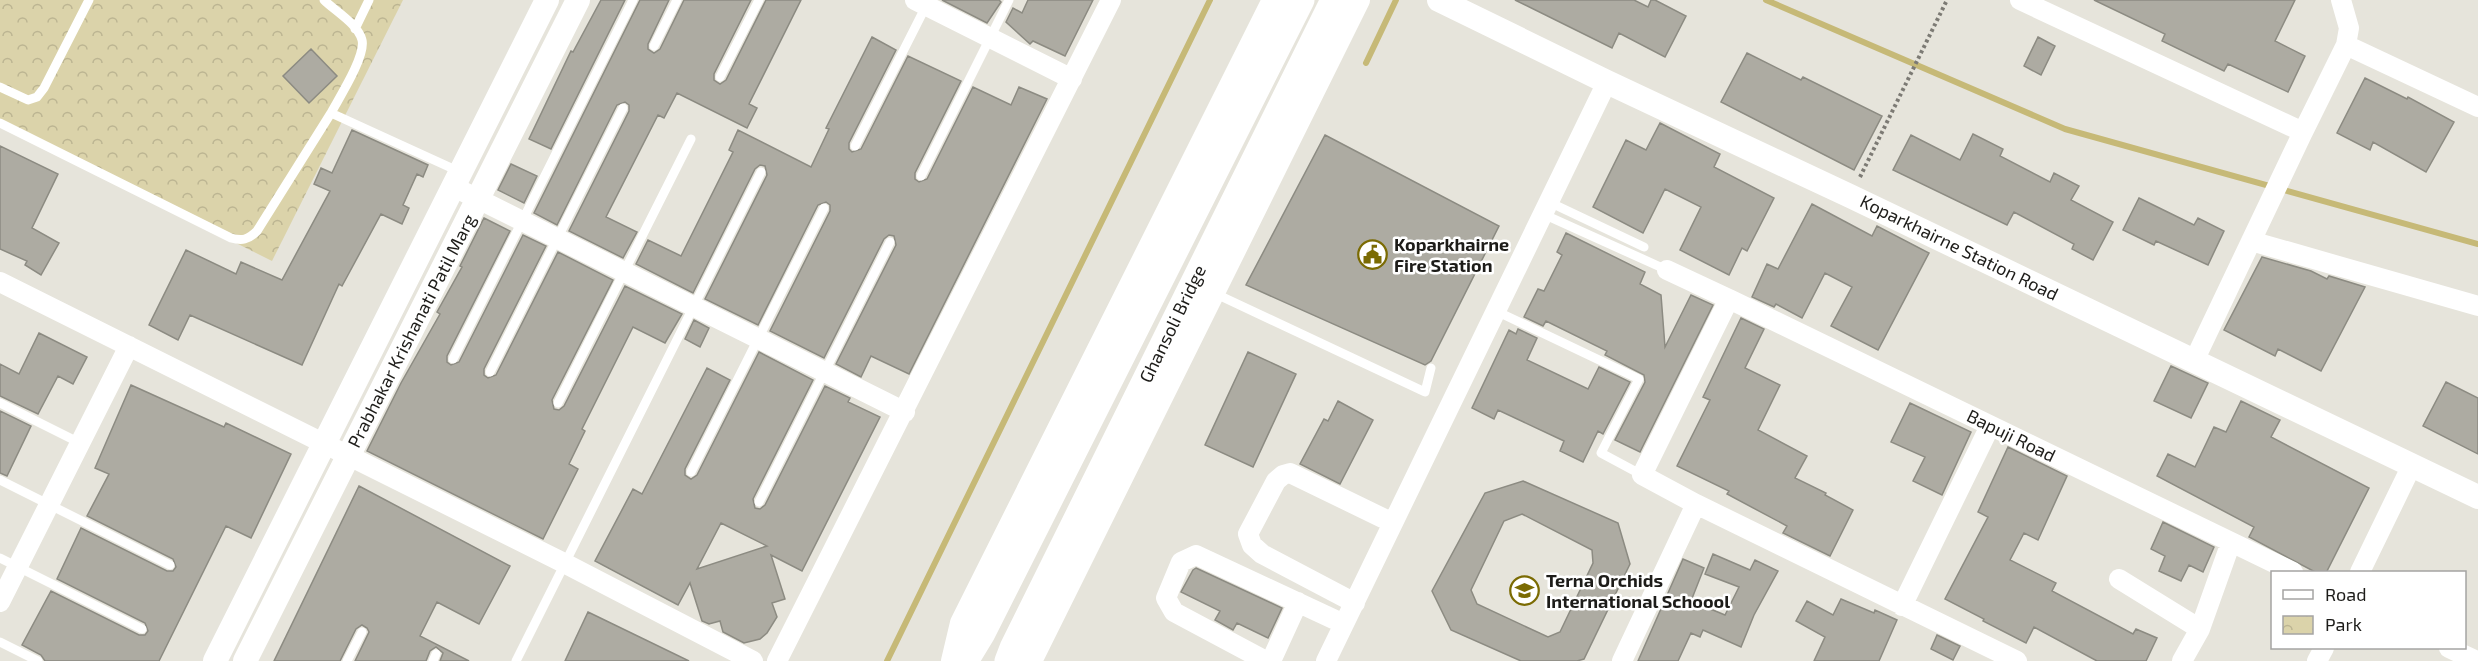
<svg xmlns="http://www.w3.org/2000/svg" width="2478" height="661" viewBox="0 0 2478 661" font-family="'Exo 2',sans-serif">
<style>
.park{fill:url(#park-crowns)}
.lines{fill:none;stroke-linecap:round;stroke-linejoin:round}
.stream{stroke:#c6b977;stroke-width:6}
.building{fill:#adaba2;stroke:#8c8b82;stroke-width:1.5;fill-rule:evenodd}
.path{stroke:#7c7a74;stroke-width:4;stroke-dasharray:3 3;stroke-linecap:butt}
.service{stroke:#fff;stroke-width:9}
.minor{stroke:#fff;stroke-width:20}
.tertiary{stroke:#fff;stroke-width:24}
.secondary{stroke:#fff;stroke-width:27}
.labels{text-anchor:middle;stroke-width:5;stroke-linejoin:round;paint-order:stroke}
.poi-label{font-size:18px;font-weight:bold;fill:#1d1c19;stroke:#fff;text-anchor:start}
.street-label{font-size:18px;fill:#1d1c19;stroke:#fff}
</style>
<defs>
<pattern id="park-crowns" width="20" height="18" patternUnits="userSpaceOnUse" patternTransform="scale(1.5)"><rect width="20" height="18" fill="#dbd3aa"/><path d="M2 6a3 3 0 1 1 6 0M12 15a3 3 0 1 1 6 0" fill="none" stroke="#bcb592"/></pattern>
</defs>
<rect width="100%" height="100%" fill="#e6e4db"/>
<path class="park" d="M 0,0 L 403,0 L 272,261 L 0,125 Z"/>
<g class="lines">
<path class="stream" d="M 1766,0 L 2065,129 L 2478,244
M 1366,63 L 1396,0
M 887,661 L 1210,0"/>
</g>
<path class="building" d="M 601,0 L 625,0 L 551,149 L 529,139 L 571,51 L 573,52 Z
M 640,0 L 669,0 L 648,44 L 648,49 L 654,53 L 660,49 L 684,0 L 751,0 L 714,74 L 714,80 L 720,84 L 726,80 L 766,0 L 801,0 L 749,104 L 757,108 L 747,128 L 677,93 L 664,118 L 658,115 L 606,217 L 637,232 L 623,258 L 569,231 L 629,111 L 629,105 L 625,102 L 617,105 L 557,225 L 534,213 Z
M 942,0 L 999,0 L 1001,2 L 987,23 Z
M 1028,0 L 1093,0 L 1065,56 L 1033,41 L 1030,44 L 1006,22 L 1013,8 L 1022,13 Z
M 1515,0 L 1634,0 L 1648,7 L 1651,0 L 1655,0 L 1686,16 L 1665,57 L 1619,33 L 1612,48 Z
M 2094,0 L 2295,0 L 2275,41 L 2305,56 L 2288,92 L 2228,64 L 2224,71 L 2162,41 L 2165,34 Z
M 872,37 L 896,50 L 849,143 L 849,149 L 852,152 L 861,149 L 908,56 L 961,81 L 915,173 L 915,179 L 919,182 L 927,179 L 973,87 L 1011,105 L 1019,87 L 1047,99 L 909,374 L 871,356 L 861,377 L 836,364 L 896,245 L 894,236 L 889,235 L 884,239 L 824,358 L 770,331 L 830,211 L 830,205 L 826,202 L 818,205 L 758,325 L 705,299 L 767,175 L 765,166 L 760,165 L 755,169 L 693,293 L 636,264 L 648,240 L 681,256 L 733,152 L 729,150 L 738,130 L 811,167 L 829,129 L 826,128 Z
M 2038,37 L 2055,46 L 2041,75 L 2024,66 Z
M 311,49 L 337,76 L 309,103 L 283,76 Z
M 1747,53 L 1801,80 L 1803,77 L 1882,116 L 1854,170 L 1721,102 Z
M 2365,78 L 2407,99 L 2408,97 L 2454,122 L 2426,172 L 2373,142 L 2370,150 L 2337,133 Z
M 1660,123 L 1720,154 L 1714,167 L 1774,198 L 1747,251 L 1742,248 L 1729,275 L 1680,250 L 1701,207 L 1665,189 L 1643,233 L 1593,207 L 1626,140 L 1646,150 Z
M 352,130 L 428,165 L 423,177 L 417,174 L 403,205 L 409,208 L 402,224 L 381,214 L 342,286 L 339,284 L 302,365 L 190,315 L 178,340 L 149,325 L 186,250 L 236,274 L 241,262 L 282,280 L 330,191 L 314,184 L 321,168 L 332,173 Z
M 1973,134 L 2003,149 L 2000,156 L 2050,182 L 2054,173 L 2079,186 L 2071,200 L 2113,222 L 2093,260 L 2072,249 L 2074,244 L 2014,212 L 2007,225 L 1893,170 L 1911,135 L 1960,160 Z
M 1325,135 L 1499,226 L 1431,361 L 1425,365 L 1246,285 Z
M 0,146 L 58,174 L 32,228 L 59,243 L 41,275 L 25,265 L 27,261 L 0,249 Z
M 511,164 L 537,176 L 524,203 L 498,190 Z
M 2139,198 L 2194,225 L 2198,218 L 2224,231 L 2208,265 L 2156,241 L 2154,245 L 2123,230 Z
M 1812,204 L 1872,236 L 1877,226 L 1929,253 L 1878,350 L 1831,326 L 1852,287 L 1825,273 L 1802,318 L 1776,304 L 1774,307 L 1752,297 L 1767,264 L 1778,269 Z
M 484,218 L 510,231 L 447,356 L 447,362 L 451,365 L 459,362 L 523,235 L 546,246 L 484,369 L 484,375 L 488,378 L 496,375 L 558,252 L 613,280 L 552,400 L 554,409 L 559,410 L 564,406 L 625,286 L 682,314 L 665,343 L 633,327 L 582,429 L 585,431 L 569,464 L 578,469 L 543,539 L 367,451 L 401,383 L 440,314 L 437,312 L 462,267 L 460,266 Z
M 1566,233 L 1645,272 L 1640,284 L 1661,295 L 1665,347 L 1691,295 L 1713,305 L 1640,452 L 1615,440 L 1645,382 L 1644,375 L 1605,355 L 1607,351 L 1546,321 L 1543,326 L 1524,317 L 1538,289 L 1544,291 L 1562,255 L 1557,252 Z
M 2262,257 L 2311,271 L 2327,279 L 2329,276 L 2365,287 L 2321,371 L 2278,349 L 2275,356 L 2224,330 Z
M 1741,318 L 1764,329 L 1745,368 L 1780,385 L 1758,430 L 1807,456 L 1795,478 L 1826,493 L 1825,495 L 1853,510 L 1830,556 L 1783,533 L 1787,526 L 1727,494 L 1729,491 L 1677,466 L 1710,400 L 1703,397 Z
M 694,320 L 709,328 L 700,347 L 685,339 Z
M 1518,329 L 1537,338 L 1527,360 L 1588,389 L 1599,367 L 1630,382 L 1603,434 L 1598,431 L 1583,462 L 1560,451 L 1564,441 L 1498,410 L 1494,419 L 1472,408 L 1509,330 L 1516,334 Z
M 39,333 L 87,357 L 73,384 L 58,376 L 38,414 L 0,396 L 0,364 L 19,374 Z
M 759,352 L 813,380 L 753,499 L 755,508 L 760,509 L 765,505 L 825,386 L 850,398 L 848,402 L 880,417 L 802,571 L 771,555 L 785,599 L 772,603 L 777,617 L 767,633 L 760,639 L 744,643 L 723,632 L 720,621 L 709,624 L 702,621 L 690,583 L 678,605 L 595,561 L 633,489 L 642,494 L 707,368 L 730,380 L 685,469 L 685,475 L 691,479 L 697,475 ZM 721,523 L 767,546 L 697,569 Z
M 1248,352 L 1296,374 L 1253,467 L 1205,445 Z
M 2171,366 L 2208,383 L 2191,418 L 2154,401 Z
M 2446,382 L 2478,398 L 2478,454 L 2423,426 Z
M 131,385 L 224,427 L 226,423 L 291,454 L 251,538 L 226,526 L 159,661 L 45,661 L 41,655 L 22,645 L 51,591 L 139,635 L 145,635 L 148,631 L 145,623 L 57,579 L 81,528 L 167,571 L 173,571 L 176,567 L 173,559 L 87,516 L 109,474 L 95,468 Z
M 1338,401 L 1373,420 L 1340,484 L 1300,464 L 1324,419 L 1328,421 Z
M 2241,401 L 2280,420 L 2271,437 L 2369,488 L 2326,573 L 2317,573 L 2249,537 L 2254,527 L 2157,476 L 2168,454 L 2195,467 L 2214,427 L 2226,432 Z
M 1910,403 L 1971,432 L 1942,495 L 1913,481 L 1925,457 L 1891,442 Z
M 0,411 L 31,426 L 7,476 L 0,473 Z
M 2008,447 L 2067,476 L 2038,540 L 2024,533 L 2010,560 L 2056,583 L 2052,591 L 2133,634 L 2136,629 L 2157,638 L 2146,661 L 2097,661 L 2034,627 L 2026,643 L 1983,621 L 1984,619 L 1945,599 L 1988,517 L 1978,512 Z
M 1523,481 L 1618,523 L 1630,564 L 1584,659 L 1577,661 L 1521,661 L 1451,630 L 1432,591 L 1485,493 ZM 1522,514 L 1592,550 L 1593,563 L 1560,632 L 1548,637 L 1477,604 L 1471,590 L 1504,521 Z
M 359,486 L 510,566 L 479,624 L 437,602 L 420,636 L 469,661 L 440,661 L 443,653 L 436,647 L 430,651 L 426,661 L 355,661 L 369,632 L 367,628 L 362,625 L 356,629 L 340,661 L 274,661 Z
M 2163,522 L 2214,547 L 2203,572 L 2189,565 L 2181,581 L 2159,571 L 2165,556 L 2151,549 Z
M 1713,554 L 1750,570 L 1755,560 L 1778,571 L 1754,615 L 1741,647 L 1703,630 L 1700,637 L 1691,633 L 1678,661 L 1638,661 L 1683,559 L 1704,568 L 1691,601 L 1725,615 L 1739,587 L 1705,574 Z
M 1196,568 L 1282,608 L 1268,638 L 1237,623 L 1233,630 L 1215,620 L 1220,611 L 1181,592 L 1193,570 Z
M 1841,599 L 1874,613 L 1875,610 L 1897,620 L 1879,661 L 1814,661 L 1825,637 L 1796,621 L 1807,601 L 1833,615 Z
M 588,612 L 689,661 L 565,661 Z
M 1937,635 L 1960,646 L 1953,660 L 1931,649 Z"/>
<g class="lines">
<path class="path" d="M 1860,177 L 1947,0"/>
<path class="service" d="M 324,0 C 335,11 358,24 362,40 C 366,56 339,98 331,113 L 458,171
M 355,29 L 369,0
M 654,46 L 677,0
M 720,77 L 759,0
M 0,87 L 28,100 L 37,97 L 44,88 L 89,0
M 0,123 L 231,238 C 242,241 248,240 257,231 L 331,113
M 855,146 L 926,6
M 921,176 L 1009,0
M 1549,202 L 1644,247
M 1543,214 L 1667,270
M 1214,293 L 1425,392 L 1431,368
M 1496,311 L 1639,379 L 1601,453 L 1642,475
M 453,359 L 633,0
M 490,372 L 623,108
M 0,403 L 80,443
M 558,403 L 691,139
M 691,472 L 824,208
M 0,480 L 170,565
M 759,502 L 890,242
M 0,558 L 142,629
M 0,642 L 38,661
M 347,661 L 362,632
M 433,661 L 436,654
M 516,661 L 761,172"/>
<path class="minor" d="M 915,0 L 1072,79
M 2020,0 L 2303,132 L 2346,45 L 2349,28 L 2341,0
M 2346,45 L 2478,107
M 454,187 L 905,412
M 2251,241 L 2478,306
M 1667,270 L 1729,299 L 1642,475 L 1696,504
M 0,282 L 566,564 L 753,661
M 1729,299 L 2293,572
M 2194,361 L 2303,132
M 2360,572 L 2412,465
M 2119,579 L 2200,629
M 0,602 L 129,346
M 1355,603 L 1262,554 L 1252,545 L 1248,534 L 1276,481 L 1283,475 L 1290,473 L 1393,523
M 1902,606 L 1990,426
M 2449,648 L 2477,661
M 777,661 L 1111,0
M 1266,661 L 1174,612 L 1166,598 L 1181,562 L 1196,555 L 1344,624
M 1271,661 L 1298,602
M 1326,661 L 1607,82
M 1622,661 L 1696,504 L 2017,661
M 2182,661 L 2200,629 L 2231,542
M 2317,661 L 2324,648"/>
<path class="tertiary" d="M 1439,0 L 1607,82 L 1850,196 L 2478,497
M 215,661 L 547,0
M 245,661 L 578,0
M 953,661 L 962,623 L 1274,0
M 1030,661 L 1358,0"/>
<path class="secondary" d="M 965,661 L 982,633 L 1301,0
M 1008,661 L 1013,648 L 1334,0"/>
</g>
<defs>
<symbol id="civic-ring" viewBox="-11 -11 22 22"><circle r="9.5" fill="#fff" stroke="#7b6b03" stroke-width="1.5"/><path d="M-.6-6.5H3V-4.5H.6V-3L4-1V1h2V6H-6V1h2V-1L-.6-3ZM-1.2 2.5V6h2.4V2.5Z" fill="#7b6b03"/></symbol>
<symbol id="school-ring" viewBox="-11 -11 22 22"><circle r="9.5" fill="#fff" stroke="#7b6b03" stroke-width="1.5"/><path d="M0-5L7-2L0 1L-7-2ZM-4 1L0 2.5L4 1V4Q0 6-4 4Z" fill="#7b6b03"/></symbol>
</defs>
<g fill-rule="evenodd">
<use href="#civic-ring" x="1356" y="238" width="33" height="33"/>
<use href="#school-ring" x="1508" y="574" width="33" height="33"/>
</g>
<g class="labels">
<g class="poi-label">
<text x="1394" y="251">Koparkhairne<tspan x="1394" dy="21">Fire Station</tspan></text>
<text x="1546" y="587">Terna Orchids<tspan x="1546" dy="21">International Schoool</tspan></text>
</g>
<g class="street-label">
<text transform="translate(1959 248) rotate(26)" y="6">Koparkhairne Station Road</text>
<text transform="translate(1173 324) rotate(-64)" y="6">Ghansoli Bridge</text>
<text transform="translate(412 331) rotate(-63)" y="6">Prabhakar Krishanati Patil Marg</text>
<text transform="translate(2011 436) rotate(26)" y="6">Bapuji Road</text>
</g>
</g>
<rect x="2271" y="571" width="195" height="78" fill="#ffffff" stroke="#a5a4a3" stroke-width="1.5"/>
<rect x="2283" y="590" width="30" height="9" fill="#ffffff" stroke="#a5a4a3" stroke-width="1.5"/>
<text x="2325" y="601" font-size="18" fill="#1d1c19">Road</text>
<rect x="2283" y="616" width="30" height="18" fill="url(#park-crowns)" stroke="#a5a4a3" stroke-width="1.5"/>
<text x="2325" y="631" font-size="18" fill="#1d1c19">Park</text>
</svg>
